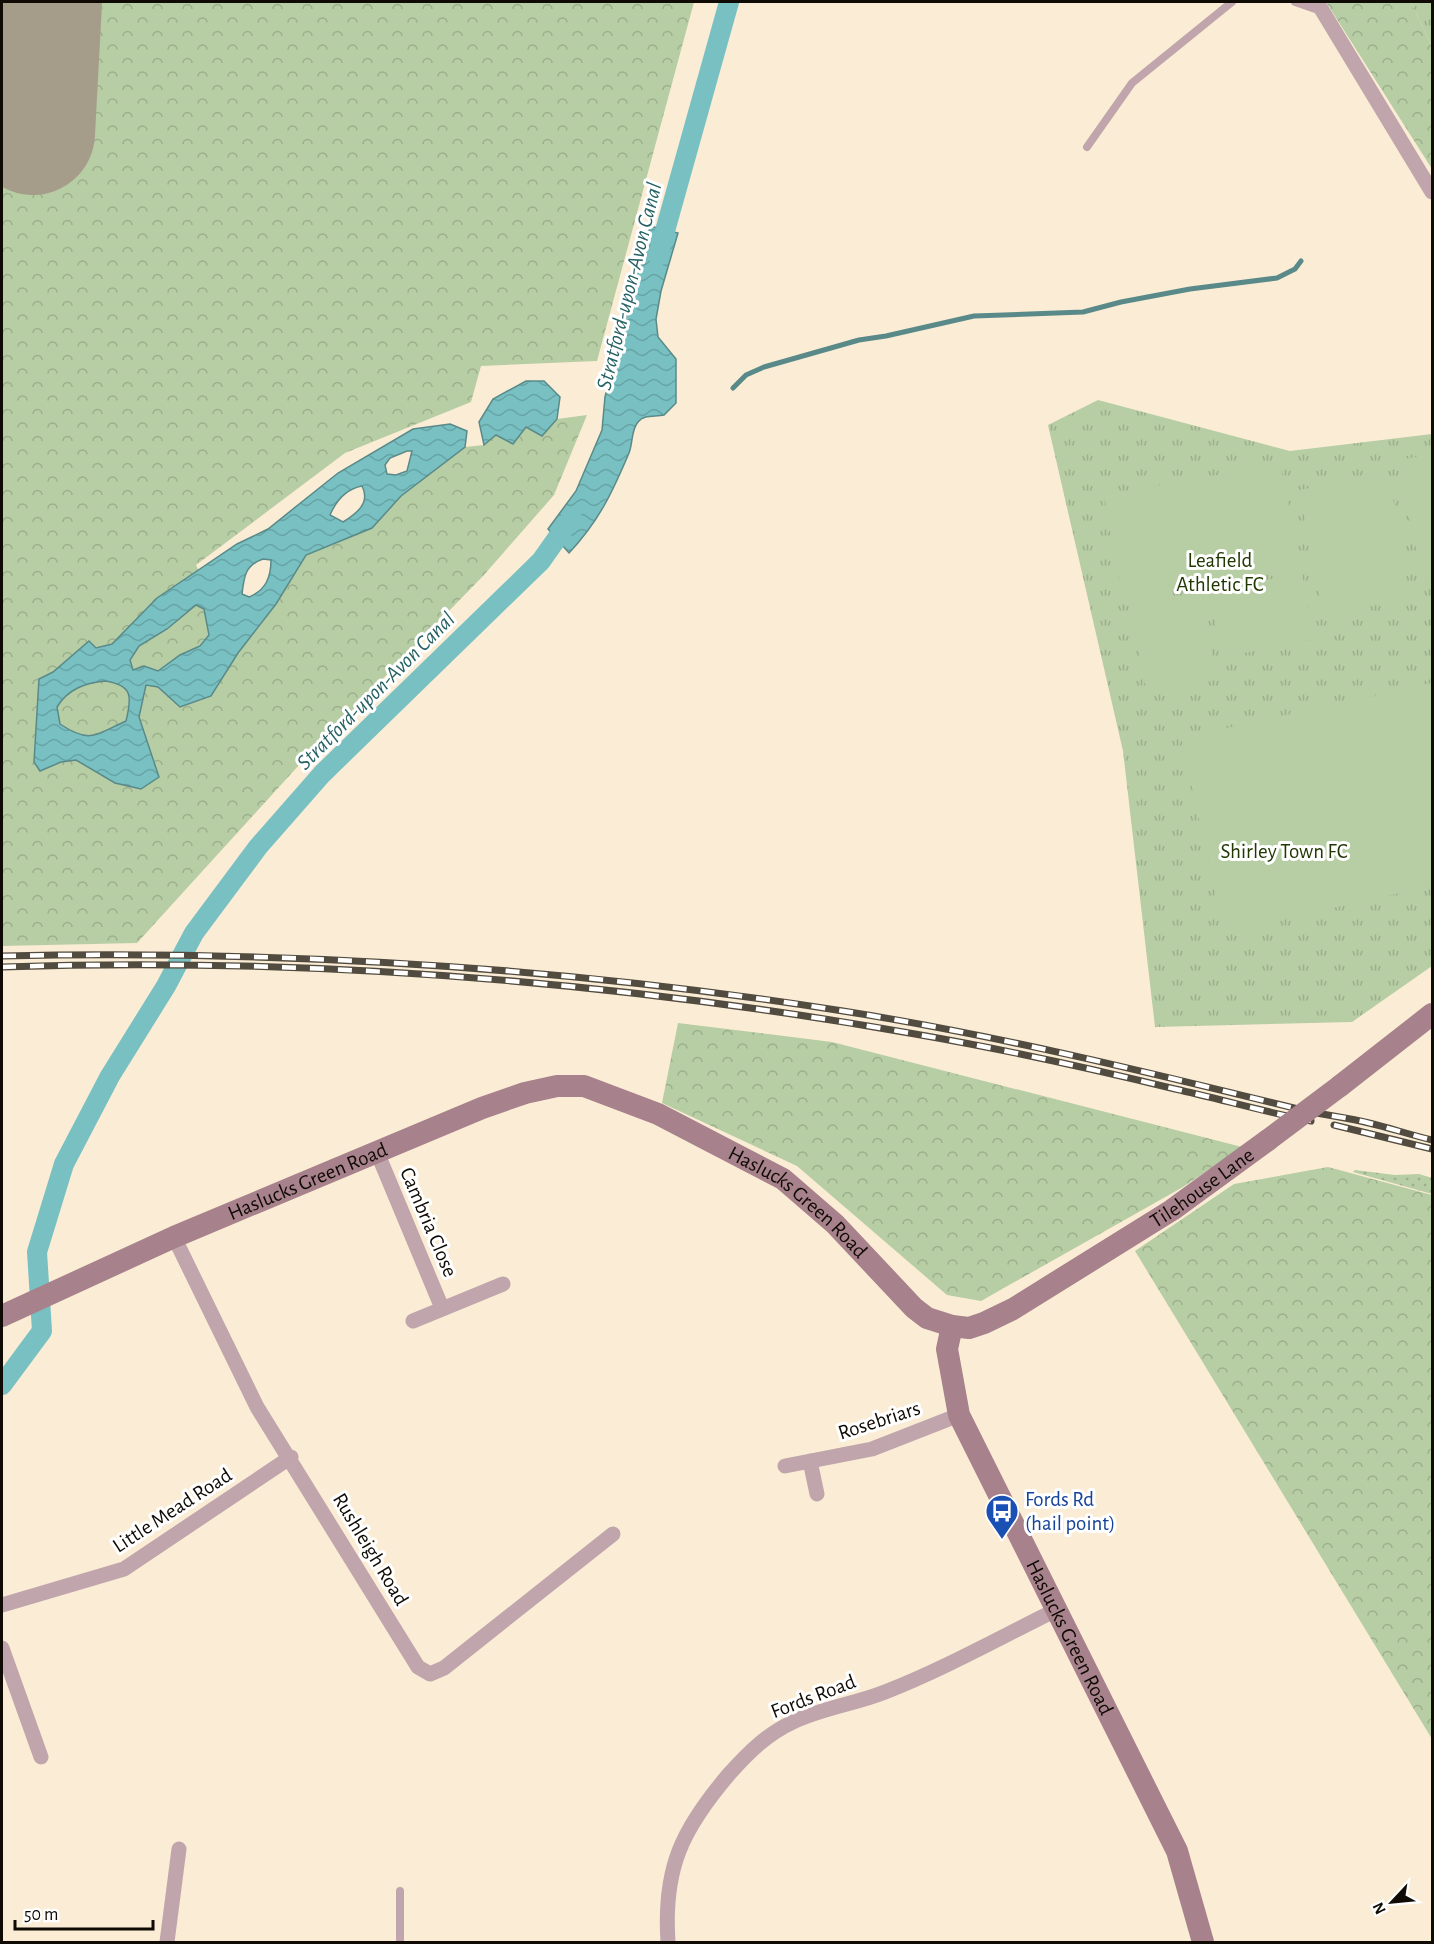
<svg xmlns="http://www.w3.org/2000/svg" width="1434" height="1944" viewBox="0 0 1434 1944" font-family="'Alegreya Sans',sans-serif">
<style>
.grass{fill:url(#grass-dots)}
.forest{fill:url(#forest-crowns)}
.park{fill:url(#park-tufts)}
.garden{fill:#b7cda4}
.water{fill:url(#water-waves);stroke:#598a89;stroke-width:1.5;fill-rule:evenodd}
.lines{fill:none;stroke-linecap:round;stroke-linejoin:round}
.stream{stroke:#598a89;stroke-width:5}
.canal{stroke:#79c0c2;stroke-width:20}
.runway{stroke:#a69c8a;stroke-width:124}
.lane{stroke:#c0a5ac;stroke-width:8}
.street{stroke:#c0a5ac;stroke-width:15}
.secondary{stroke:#a7818b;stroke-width:22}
.rail-casing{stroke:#524b3f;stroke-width:7}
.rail{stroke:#fff;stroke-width:4.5;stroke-dasharray:14;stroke-linecap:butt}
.secondary-bridge{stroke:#a7818b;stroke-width:22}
.labels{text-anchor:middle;stroke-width:6;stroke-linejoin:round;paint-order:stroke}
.park-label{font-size:21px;fill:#223803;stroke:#fff}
.street-label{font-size:21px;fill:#0f0b04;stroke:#fff}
.transit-label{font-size:21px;fill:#164399;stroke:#fff;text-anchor:start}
.water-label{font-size:22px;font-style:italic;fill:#266163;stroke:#fff}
</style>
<defs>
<pattern id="grass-dots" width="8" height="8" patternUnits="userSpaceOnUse" patternTransform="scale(1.5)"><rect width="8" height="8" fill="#b7cda4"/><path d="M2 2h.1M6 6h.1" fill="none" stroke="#9caf8c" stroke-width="1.8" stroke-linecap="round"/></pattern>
<pattern id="forest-crowns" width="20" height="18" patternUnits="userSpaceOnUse" patternTransform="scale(1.5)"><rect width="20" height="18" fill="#b7cda4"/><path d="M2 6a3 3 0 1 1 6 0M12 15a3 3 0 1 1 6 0" fill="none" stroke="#9caf8c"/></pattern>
<pattern id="park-tufts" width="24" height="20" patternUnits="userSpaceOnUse" patternTransform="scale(1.5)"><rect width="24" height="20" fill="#b7cda4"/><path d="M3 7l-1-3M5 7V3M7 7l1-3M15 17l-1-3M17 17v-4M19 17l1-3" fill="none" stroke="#9caf8c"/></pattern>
<pattern id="water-waves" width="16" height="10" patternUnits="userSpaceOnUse" patternTransform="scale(1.5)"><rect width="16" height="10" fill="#79c0c2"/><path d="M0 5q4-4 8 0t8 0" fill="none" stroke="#67a4a5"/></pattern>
</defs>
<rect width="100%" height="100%" fill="#fbedd5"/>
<path class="grass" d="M 7,2 L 82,2 L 74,140 L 2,148 Z
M 1355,1170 L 1395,1175 L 1419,1174 L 1432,1178 L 1432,1194 L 1353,1172 Z"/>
<path class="forest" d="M 2,2 L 7,2 L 2,148 L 74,140 L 82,2 L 694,2 L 597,361 L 481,366 L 471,402 L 345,453 L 196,565 L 237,652 L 306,554 L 372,528 L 401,496 L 465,447 L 484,445 L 496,435 L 526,427 L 542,435 L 557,419 L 587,415 L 554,495 L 483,576 L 300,764 L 137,943 L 2,946 Z
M 1326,2 L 1411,2 L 1432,47 L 1432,169 Z
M 678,1023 L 832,1042 L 1242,1147 L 1183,1187 L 981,1301 L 947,1295 L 797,1166 L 662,1103 Z
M 1328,1167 L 1432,1195 L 1432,1739 L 1135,1251 L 1234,1184 Z"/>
<path class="park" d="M 1411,2 L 1432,2 L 1432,47 Z
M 1098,400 L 1290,451 L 1432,434 L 1432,966 L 1352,1022 L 1155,1027 L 1123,751 L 1048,425 Z"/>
<path class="garden" d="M 1432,454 L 1432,583 L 1423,585 L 1399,460 Z
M 1280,464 L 1302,566 L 1123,600 L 1104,495 Z
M 1389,474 L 1410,599 L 1323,615 L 1299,490 Z
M 1302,573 L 1314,639 L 1222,657 L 1209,591 Z
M 1203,592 L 1216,680 L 1147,693 L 1130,606 Z
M 1432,683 L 1432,886 L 1224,932 L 1181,738 Z"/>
<path class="water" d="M 650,226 L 678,233 L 661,291 L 656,319 L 658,337 L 676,359 L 676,403 L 664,415 C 655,417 644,414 638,422 C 631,430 633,443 629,453 C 612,493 599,521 569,553 L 548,529 L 576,491 L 602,430 L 605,397 Z
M 526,381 L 544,381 L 560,397 L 557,419 L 542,436 L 526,427 L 513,444 L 496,435 L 484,445 L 479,422 L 493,399 Z
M 450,424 L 467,431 L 465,447 L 401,496 L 372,528 L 306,555 L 276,604 L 238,653 L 211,696 L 180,707 L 158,687 L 146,685 L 139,717 L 159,777 L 141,789 L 115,783 L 76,760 L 61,762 L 40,771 L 34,762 L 39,679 L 53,672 L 89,641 L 96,648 L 112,644 L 157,598 L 237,544 L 268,529 L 338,473 L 413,429 ZM 407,451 L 412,451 L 407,471 L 396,475 L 387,474 L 385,465 L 390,458 ZM 362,486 C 371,503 356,514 343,522 L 330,515 C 336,501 346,489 362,486 ZM 263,559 L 271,560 C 271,577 266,590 249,597 L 242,594 C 244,577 245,565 263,559 ZM 196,605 L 204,609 L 209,635 L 200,646 L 180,655 L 158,671 L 144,666 L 133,670 L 130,660 L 139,646 L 167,629 ZM 105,681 C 133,685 132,697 126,721 C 95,735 90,744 60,724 L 57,707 C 68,689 85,683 105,681 Z"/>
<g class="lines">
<path class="stream" d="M 733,388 L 746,375 L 764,367 L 859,340 L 886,336 L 974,316 L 1083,312 L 1121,302 L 1190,289 L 1277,278 L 1295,269 L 1301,261"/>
<path class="canal" d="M 658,256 L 729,2
M 2,1385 L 42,1331 L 37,1252 L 64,1164 L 110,1076 L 166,986 L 194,933 L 258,847 L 322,774 L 541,561 L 572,517"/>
<path class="runway" d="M 33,133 L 40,2"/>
<path class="lane" d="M 1295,2 L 1321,11
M 1087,147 L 1132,83 L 1232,2
M 400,1942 L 400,1891"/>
<path class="street" d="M 1317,2 L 1432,192
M 377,1152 L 442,1308
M 174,1237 L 257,1407 L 418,1667 L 430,1674 L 444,1668 L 613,1534
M 413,1321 L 503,1284
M 810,1461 L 817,1494
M 785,1466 L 872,1449 L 959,1415
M 2,1605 L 124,1569 L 291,1457
M 2,1648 L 41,1757
M 167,1942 L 179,1849
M 668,1942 C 663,1868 682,1829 730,1773 C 749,1752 767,1734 793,1722 C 822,1708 855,1704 885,1692 C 944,1669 1001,1637 1058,1609"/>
<g class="secondary">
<path d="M 1340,1086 L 1432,1014"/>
<path id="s1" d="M 2,1316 L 174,1237 L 482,1108 L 525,1093 L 557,1086 L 584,1086 L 658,1114 L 783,1179 L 835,1224 L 914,1308 L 927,1318 L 952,1326 L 969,1328 L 984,1323 L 1013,1309 L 1172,1210 L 1268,1140"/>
<path id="s2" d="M 952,1326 L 947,1349 L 959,1415 L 1177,1851 L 1203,1942"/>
</g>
<defs>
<path id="rail" d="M 2,956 C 283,950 564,967 843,1011 C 996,1035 1147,1072 1298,1109 C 1321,1115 1346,1117 1369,1123 C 1390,1128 1411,1135 1432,1140
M 2,967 C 307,957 614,981 915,1034 C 1002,1049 1089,1068 1175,1089 C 1220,1099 1265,1112 1311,1121
M 1334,1125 L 1432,1149"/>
</defs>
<use href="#rail" class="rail-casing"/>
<use href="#rail" class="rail"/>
<path class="secondary-bridge" d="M 1268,1140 L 1340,1086"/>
</g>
<defs>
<symbol id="bus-pin" viewBox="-11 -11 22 30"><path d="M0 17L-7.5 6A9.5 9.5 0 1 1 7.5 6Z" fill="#1a4fb4" stroke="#fff"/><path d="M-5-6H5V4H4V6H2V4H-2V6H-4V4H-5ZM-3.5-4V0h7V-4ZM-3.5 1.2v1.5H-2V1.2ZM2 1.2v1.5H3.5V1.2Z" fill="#fff"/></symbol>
</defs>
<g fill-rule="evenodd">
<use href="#bus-pin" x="983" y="1492" width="38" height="52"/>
</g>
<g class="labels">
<g class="park-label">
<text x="1220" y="567">Leafield<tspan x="1220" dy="24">Athletic FC</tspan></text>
<text x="1284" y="858">Shirley Town FC</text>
</g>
<g class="street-label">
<text dy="7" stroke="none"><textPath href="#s1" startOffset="334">Haslucks Green Road</textPath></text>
<text dy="7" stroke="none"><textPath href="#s1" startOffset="1365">Tilehouse Lane</textPath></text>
<text dy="7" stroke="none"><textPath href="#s1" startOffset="874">Haslucks Green Road</textPath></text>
<text transform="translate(429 1222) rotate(67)" y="7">Cambria Close</text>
<text transform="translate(879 1420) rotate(-18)" y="7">Rosebriars</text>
<text transform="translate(172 1510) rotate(-33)" y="7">Little Mead Road</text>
<text transform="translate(371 1549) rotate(59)" y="7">Rushleigh Road</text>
<text dy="7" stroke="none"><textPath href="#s2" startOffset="339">Haslucks Green Road</textPath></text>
<text transform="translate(813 1696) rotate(-21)" y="7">Fords Road</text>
</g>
<g class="transit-label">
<text x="1025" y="1506">Fords Rd<tspan x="1025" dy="24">(hail point)</tspan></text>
</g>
<g class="water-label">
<text transform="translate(628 286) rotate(-76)" y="8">Stratford-upon-Avon Canal</text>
<text transform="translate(375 690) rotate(-45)" y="8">Stratford-upon-Avon Canal</text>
</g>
</g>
<rect width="1434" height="1944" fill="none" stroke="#0f0b04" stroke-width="6"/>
<g transform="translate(1392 1902) rotate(244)" stroke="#ffffff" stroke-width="4.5" paint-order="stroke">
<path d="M0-4.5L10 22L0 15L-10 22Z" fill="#0f0b04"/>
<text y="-9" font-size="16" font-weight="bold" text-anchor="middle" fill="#0f0b04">N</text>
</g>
<path d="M15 1920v9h138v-9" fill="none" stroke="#0f0b04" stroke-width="3"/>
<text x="24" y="1920" font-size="18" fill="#0f0b04" stroke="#ffffff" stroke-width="4.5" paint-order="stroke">50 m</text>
</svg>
